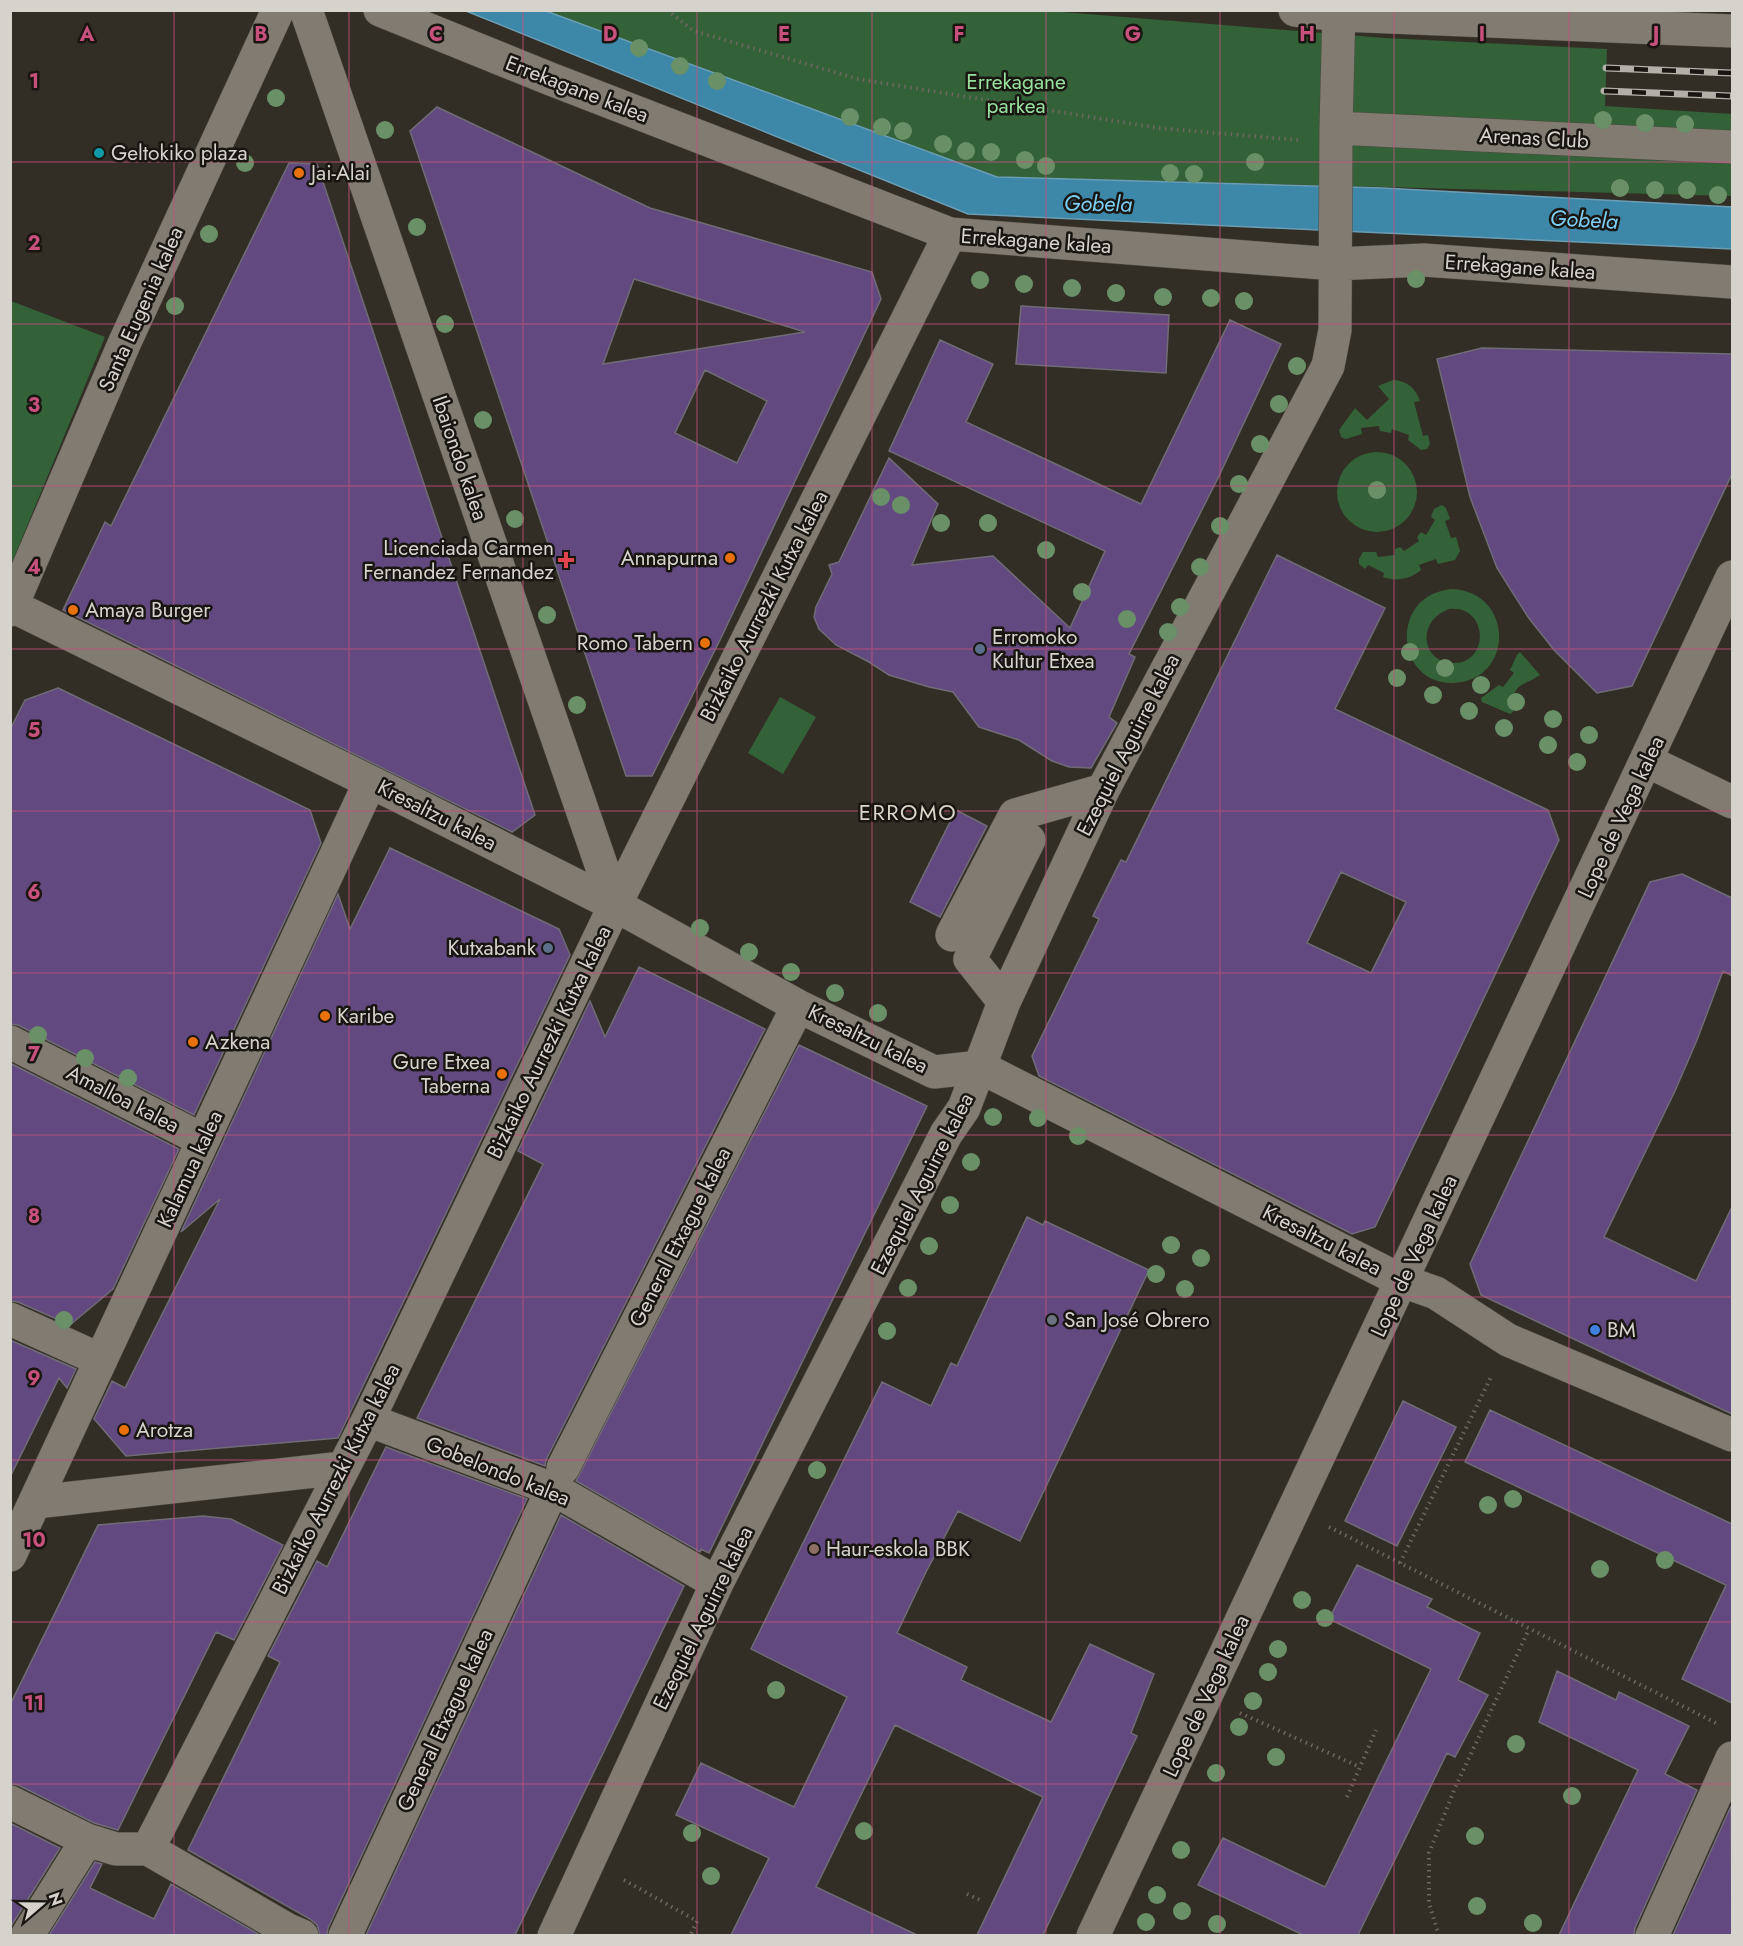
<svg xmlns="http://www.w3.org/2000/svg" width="1743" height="1946" viewBox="0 0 1743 1946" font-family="Jost,sans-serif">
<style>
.green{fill:#336138;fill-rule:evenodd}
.water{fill:#3d88a9;stroke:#6b9eb4;stroke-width:1.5}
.building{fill:#62497f;stroke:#706c76;stroke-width:1.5;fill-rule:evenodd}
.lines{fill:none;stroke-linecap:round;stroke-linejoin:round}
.minor-casing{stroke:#4f4b43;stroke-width:34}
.path{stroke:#6c6860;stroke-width:4;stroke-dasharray:1.5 4.5;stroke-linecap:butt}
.minor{stroke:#827b71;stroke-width:33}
.rail-casing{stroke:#b3b0a9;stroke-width:7}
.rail{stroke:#191612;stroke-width:4.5;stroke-dasharray:14;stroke-linecap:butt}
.tree{fill:#6a9067}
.grid{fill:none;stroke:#c8507d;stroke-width:1.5;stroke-opacity:0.55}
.culture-dot{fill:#0f9aa8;stroke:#191612;stroke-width:2}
.food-dot{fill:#e8710a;stroke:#191612;stroke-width:2}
.health-dot{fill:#e0444e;stroke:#191612;stroke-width:2}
.service-dot{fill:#5c6f8a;stroke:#191612;stroke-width:2}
.worship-dot{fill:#6b7280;stroke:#191612;stroke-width:2}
.shop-dot{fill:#3f7fe0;stroke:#191612;stroke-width:2}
.education-dot{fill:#8d6e63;stroke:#191612;stroke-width:2}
.labels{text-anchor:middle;stroke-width:5;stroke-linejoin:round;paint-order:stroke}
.park-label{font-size:21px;fill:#97e19d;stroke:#191612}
.street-label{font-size:21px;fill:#d6d3cd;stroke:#191612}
.poi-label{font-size:21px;fill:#d6d3cd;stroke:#191612;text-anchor:start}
.water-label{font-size:22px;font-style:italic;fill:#7dcef4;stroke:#191612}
.neighbourhood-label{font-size:22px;letter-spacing:1.5px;fill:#dcd5ca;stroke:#191612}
.grid-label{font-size:20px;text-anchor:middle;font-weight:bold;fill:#c8507d;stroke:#191612;stroke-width:5;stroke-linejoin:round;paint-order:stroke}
</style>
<rect width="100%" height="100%" fill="#332e25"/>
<path class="green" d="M 1038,10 L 1385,38 L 1607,49 L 1605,106 L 1732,114 L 1732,196 L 997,177 L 842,122 L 542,11 Z
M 11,301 L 105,337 L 11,565 Z
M 1393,380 C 1407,381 1415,387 1420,401 L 1414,402 L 1423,436 L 1428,435 L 1430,444 L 1427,449 L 1421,450 L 1408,440 L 1409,435 L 1392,429 L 1391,433 L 1380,431 L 1379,426 L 1361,428 L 1362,434 L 1346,439 L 1341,437 L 1339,430 L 1355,408 L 1367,420 L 1389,399 L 1378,386 Z
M1337 492a40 40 0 1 1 80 0a40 40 0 1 1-80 0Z
M 1442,505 L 1446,508 L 1450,519 L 1445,521 L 1451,538 L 1456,537 L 1460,551 L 1455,560 L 1438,564 L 1436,559 L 1419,565 L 1421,570 C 1410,579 1396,582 1383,577 L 1384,573 L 1368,565 L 1365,569 L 1359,564 L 1359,559 L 1363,552 L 1376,552 L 1378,557 L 1395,555 L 1395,549 L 1400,547 L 1404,551 L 1419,541 L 1417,537 L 1421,532 L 1426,535 L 1435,520 L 1431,517 L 1434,509 Z
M 1453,589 C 1515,593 1514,681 1453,683 C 1394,684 1389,593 1453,589 ZM 1449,609 C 1489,605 1490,664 1453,663 C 1421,662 1416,621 1449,609 Z
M 1520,652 L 1540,675 C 1520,688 1512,682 1513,712 L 1510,714 L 1482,702 L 1481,698 L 1499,685 L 1503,687 L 1514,673 L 1510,670 L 1517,655 Z
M 780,697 L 816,717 L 783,774 L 748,753 Z"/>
<path class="water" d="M 466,11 L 546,11 L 997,177 L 1383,188 L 1732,207 L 1732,249 L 968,214 Z"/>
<path class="building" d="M 437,107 L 650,208 L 872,272 L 881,299 L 721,638 L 652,776 L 626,776 L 410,131 ZM 634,279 L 805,332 L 603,364 ZM 705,370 L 767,401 L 737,463 L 675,433 Z
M 289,163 L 317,164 L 431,505 L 535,815 L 512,832 L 63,610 L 105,522 L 111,526 Z
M 1021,306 L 1169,315 L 1166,373 L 1016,364 Z
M 1230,320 L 1281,344 L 1219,476 L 1129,654 L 1135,657 L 1109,717 L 1117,723 L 1091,768 L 1069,767 L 1052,761 L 1019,740 L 979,727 L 953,692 L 929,687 L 889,675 L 869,662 L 836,645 L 819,629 L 814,617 L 816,607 L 832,574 L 829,565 L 839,562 L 889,458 L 938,504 L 912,565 L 993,556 L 1070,628 L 1105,551 L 889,451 L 940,340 L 993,364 L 966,422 L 1141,504 Z
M 1482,348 L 1732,354 L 1732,474 L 1632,686 L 1597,693 L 1554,650 L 1528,617 L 1497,568 L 1470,497 L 1437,359 Z
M 1277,555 L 1385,608 L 1335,709 L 1548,810 L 1559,840 L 1375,1227 L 1352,1234 L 1039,1076 L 1032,1056 L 1099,919 L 1093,916 L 1121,860 L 1126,862 ZM 1341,872 L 1406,902 L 1371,973 L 1307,943 Z
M 58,688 L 310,810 L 321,843 L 194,1115 L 18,1025 L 10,1024 L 10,730 L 25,700 Z
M 956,810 L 987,826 L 940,917 L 910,902 Z
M 390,848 L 559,929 L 570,955 L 338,1438 L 126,1456 L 94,1419 L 112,1381 L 125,1388 L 220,1199 L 181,1232 L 338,894 L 350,929 Z
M 1682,874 L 1732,898 L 1732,976 L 1723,971 L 1697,1040 L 1675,1091 L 1604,1237 L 1696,1281 L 1732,1207 L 1732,1414 L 1481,1295 L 1470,1264 L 1650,882 Z
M 639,967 L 765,1029 L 546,1460 L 545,1466 L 417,1418 L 543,1164 L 518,1151 L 590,1001 L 605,1037 Z
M 799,1045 L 927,1106 L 709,1553 L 701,1549 L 700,1552 L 576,1481 Z
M 10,1063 L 179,1149 L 113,1289 L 70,1325 L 18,1302 L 10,1301 Z
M 1027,1217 L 1043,1225 L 1045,1221 L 1149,1270 L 1020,1541 L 958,1511 L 926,1572 L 897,1633 L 967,1667 L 961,1680 L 1051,1722 L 1090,1644 L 1154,1674 L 1131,1733 L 1137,1736 L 1043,1935 L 977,1935 L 1043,1797 L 895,1725 L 816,1887 L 917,1935 L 731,1935 L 769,1858 L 676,1815 L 701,1763 L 794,1807 L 847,1697 L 751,1649 L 882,1382 L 931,1406 L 951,1363 L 957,1366 Z
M 10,1340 L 76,1369 L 67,1388 L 59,1378 L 10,1477 Z
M 1403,1401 L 1456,1427 L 1397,1546 L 1345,1521 Z
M 1490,1410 L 1732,1524 L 1732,1703 L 1682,1679 L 1726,1585 L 1465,1462 Z
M 386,1447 L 527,1499 L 328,1928 L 327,1935 L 320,1935 L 317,1925 L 310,1919 L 188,1850 L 280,1662 L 268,1656 L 317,1561 L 327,1567 Z
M 561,1515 L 684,1586 L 515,1935 L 366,1935 Z
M 203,1516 L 231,1519 L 283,1545 L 234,1640 L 216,1632 L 118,1830 L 94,1823 L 18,1785 L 10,1784 L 11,1703 L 98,1525 Z
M 1357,1565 L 1432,1599 L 1427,1607 L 1480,1633 L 1458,1680 L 1488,1695 L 1455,1757 L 1447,1753 L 1358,1935 L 1303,1935 L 1198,1885 L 1223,1838 L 1325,1887 L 1431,1669 L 1329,1619 Z
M 1557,1671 L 1616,1700 L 1619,1692 L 1689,1726 L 1665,1774 L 1697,1790 L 1635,1928 L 1634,1935 L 1559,1935 L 1638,1770 L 1539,1722 Z
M 1731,1806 L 1732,1935 L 1673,1935 Z
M 10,1823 L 60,1848 L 10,1928 Z
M 95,1862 L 102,1864 L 90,1888 L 154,1919 L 171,1884 L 260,1935 L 49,1935 Z"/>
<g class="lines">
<defs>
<path id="minor" d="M 306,10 L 615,905
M 380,10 L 548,78 L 950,234 L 1335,264 L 1424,260 L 1732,282
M 1295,10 L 1340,15 L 1732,31
M 1336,128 L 1732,147
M 10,605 L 397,795 L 615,905 L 798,1006 L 934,1072 L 980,1067 L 1402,1281 L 1436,1293 L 1508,1340 L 1732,1435
M 10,610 L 124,344 L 278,10
M 1647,761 L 1732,802
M 952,935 L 1015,815 L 1103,790
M 1004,1002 L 970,959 L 1029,840
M 10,1042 L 203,1140
M 10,1319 L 101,1360
M 368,1420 L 555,1490 L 717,1583
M 563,1468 L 798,1006
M 36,1502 L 342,1468
M 10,1555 L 370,782
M 10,1802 L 87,1840 L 116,1849 L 148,1849 L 288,1930 L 302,1936
M 148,1849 L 368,1420 L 615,905 L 950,234
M 27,1936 L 87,1840
M 345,1936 L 545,1505
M 554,1936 L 717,1583 L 946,1134 L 964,1108 L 1004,1002 L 1103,790 L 1328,366 L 1335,330 L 1336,128 L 1339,10
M 1093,1936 L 1732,577
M 1652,1936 L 1732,1758"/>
</defs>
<use href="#minor" class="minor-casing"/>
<path class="path" d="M 667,10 L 694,31 L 858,79 L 1158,128 L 1298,140
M 1329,1527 L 1716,1723
M 1400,1563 L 1492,1375
M 1240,1713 L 1360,1767
M 1347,1797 L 1376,1730
M 624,1880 L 697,1921 L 690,1936
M 967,1894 L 982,1901
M 1439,1936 L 1429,1903 L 1429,1853 L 1455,1788 L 1529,1629"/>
<use href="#minor" class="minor"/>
<defs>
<path id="rail" d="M 1606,68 L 1732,73
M 1604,91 L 1732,96"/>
</defs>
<use href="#rail" class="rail-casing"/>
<use href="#rail" class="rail"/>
</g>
<g class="tree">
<circle cx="639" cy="48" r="9"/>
<circle cx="680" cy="66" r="9"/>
<circle cx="717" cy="81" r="9"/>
<circle cx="276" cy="98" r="9"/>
<circle cx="850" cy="117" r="9"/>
<circle cx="1603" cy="120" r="9"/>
<circle cx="1645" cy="123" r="9"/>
<circle cx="1685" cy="124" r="9"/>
<circle cx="882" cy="127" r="9"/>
<circle cx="385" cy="130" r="9"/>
<circle cx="903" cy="131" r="9"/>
<circle cx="943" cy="144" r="9"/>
<circle cx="966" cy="151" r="9"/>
<circle cx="991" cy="152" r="9"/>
<circle cx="1025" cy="160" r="9"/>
<circle cx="1255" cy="162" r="9"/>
<circle cx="245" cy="163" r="9"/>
<circle cx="1046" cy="166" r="9"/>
<circle cx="1170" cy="173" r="9"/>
<circle cx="1194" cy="174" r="9"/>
<circle cx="1620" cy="188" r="9"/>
<circle cx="1655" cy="190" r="9"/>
<circle cx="1687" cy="190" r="9"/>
<circle cx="1718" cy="195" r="9"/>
<circle cx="417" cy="227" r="9"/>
<circle cx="209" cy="234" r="9"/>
<circle cx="1416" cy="279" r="9"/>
<circle cx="980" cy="280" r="9"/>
<circle cx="1024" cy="284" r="9"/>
<circle cx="1072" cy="288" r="9"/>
<circle cx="1116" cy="293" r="9"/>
<circle cx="1163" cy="297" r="9"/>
<circle cx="1211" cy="298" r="9"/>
<circle cx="1244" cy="301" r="9"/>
<circle cx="175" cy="306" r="9"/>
<circle cx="445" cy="324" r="9"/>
<circle cx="1297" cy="366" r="9"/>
<circle cx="1279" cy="404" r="9"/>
<circle cx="483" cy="420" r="9"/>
<circle cx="1260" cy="444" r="9"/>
<circle cx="1239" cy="484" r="9"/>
<circle cx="1377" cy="490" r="9"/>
<circle cx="881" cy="497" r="9"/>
<circle cx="901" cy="505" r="9"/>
<circle cx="515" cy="519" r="9"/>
<circle cx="941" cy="523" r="9"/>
<circle cx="988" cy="523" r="9"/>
<circle cx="1220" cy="526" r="9"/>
<circle cx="1046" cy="550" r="9"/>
<circle cx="1200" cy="567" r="9"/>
<circle cx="1082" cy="592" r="9"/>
<circle cx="1180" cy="607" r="9"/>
<circle cx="547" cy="615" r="9"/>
<circle cx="1127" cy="619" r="9"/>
<circle cx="1168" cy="632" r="9"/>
<circle cx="1410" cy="652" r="9"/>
<circle cx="1445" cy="668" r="9"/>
<circle cx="1397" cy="678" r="9"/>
<circle cx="1481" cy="685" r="9"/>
<circle cx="1433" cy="695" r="9"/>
<circle cx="1516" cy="702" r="9"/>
<circle cx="577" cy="705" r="9"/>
<circle cx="1469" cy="711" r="9"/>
<circle cx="1553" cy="719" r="9"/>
<circle cx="1504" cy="728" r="9"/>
<circle cx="1589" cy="735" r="9"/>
<circle cx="1548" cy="745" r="9"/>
<circle cx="1577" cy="762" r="9"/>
<circle cx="700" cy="928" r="9"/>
<circle cx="749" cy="952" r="9"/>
<circle cx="791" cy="972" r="9"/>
<circle cx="835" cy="993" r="9"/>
<circle cx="878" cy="1013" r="9"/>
<circle cx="38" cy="1035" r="9"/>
<circle cx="85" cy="1058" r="9"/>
<circle cx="128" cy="1078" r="9"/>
<circle cx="993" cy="1117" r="9"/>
<circle cx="1038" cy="1118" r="9"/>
<circle cx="1078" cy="1136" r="9"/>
<circle cx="971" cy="1162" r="9"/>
<circle cx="950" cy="1205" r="9"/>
<circle cx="1171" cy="1245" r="9"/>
<circle cx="929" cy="1246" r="9"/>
<circle cx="1201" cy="1258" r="9"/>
<circle cx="1156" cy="1274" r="9"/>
<circle cx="908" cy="1288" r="9"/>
<circle cx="1185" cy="1289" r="9"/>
<circle cx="64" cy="1320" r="9"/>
<circle cx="887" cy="1331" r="9"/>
<circle cx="817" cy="1470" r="9"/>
<circle cx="1513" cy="1499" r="9"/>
<circle cx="1488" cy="1505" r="9"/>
<circle cx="1665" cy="1560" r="9"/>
<circle cx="1600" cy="1569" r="9"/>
<circle cx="1302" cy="1600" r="9"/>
<circle cx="1325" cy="1618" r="9"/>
<circle cx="1278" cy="1649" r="9"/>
<circle cx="1268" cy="1672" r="9"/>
<circle cx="776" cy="1690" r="9"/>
<circle cx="1253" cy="1701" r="9"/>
<circle cx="1239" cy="1727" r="9"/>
<circle cx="1516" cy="1744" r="9"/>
<circle cx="1276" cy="1757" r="9"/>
<circle cx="1216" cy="1773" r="9"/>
<circle cx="1572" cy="1796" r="9"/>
<circle cx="864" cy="1831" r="9"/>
<circle cx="692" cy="1833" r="9"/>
<circle cx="1475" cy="1836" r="9"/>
<circle cx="1181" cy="1850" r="9"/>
<circle cx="711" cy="1876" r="9"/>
<circle cx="1157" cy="1895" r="9"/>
<circle cx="1477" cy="1906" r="9"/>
<circle cx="1182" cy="1911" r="9"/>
<circle cx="1146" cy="1922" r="9"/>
<circle cx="1533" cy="1923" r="9"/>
<circle cx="1217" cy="1924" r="9"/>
</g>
<path class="grid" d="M 174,10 L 174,1936M 349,10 L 349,1936M 523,10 L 523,1936M 697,10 L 697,1936M 872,10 L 872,1936M 1046,10 L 1046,1936M 1220,10 L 1220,1936M 1394,10 L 1394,1936M 1569,10 L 1569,1936M 10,162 L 1732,162M 10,324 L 1732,324M 10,486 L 1732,486M 10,649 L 1732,649M 10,811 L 1732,811M 10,973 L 1732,973M 10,1135 L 1732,1135M 10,1297 L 1732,1297M 10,1460 L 1732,1460M 10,1622 L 1732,1622M 10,1784 L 1732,1784"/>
<circle class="culture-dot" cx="99" cy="153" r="6"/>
<g class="food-dot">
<circle cx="299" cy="173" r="6"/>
<circle cx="730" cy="558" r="6"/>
<circle cx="73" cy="610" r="6"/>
<circle cx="705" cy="643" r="6"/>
<circle cx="325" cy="1016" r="6"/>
<circle cx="193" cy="1042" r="6"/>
<circle cx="502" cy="1074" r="6"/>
<circle cx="124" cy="1430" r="6"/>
</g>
<path class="health-dot" d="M563 551h6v6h6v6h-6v6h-6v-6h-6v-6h6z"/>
<g class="service-dot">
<circle cx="980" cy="649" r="6"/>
<circle cx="548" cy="948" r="6"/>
</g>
<circle class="worship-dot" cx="1052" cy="1320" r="6"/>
<circle class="shop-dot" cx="1595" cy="1330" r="6"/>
<circle class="education-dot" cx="814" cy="1549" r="6"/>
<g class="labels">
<g class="park-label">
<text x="1016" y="89">Errekagane<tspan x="1016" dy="24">parkea</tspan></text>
</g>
<g class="street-label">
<text transform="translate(577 89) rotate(21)" y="7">Errekagane kalea</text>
<text transform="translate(1534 138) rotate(3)" y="7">Arenas Club</text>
<text transform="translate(1036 241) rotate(4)" y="7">Errekagane kalea</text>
<text transform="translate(1520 267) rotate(4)" y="7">Errekagane kalea</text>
<text transform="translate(141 309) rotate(-66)" y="7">Santa Eugenia kalea</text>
<text transform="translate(460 458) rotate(71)" y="7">Ibaiondo kalea</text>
<text transform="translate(764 606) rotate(-63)" y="7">Bizkaiko Aurrezki Kutxa kalea</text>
<text transform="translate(1128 745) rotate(-63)" y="7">Ezequiel Aguirre kalea</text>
<text transform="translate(437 815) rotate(27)" y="7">Kresaltzu kalea</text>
<text transform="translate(1621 817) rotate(-65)" y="7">Lope de Vega kalea</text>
<text transform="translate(868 1039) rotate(26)" y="7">Kresaltzu kalea</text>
<text transform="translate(549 1042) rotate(-64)" y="7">Bizkaiko Aurrezki Kutxa kalea</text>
<text transform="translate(123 1099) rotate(27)" y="7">Amalloa kalea</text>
<text transform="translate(190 1169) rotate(-65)" y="7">Kalamua kalea</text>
<text transform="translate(922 1184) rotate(-63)" y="7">Ezequiel Aguirre kalea</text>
<text transform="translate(680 1237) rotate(-63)" y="7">General Etxague kalea</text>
<text transform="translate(1322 1240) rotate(27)" y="7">Kresaltzu kalea</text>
<text transform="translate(1414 1256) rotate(-65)" y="7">Lope de Vega kalea</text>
<text transform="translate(498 1471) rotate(22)" y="7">Gobelondo kalea</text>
<text transform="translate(336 1479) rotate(-63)" y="7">Bizkaiko Aurrezki Kutxa kalea</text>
<text transform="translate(703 1618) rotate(-64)" y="7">Ezequiel Aguirre kalea</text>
<text transform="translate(1206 1696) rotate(-65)" y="7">Lope de Vega kalea</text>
<text transform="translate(445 1720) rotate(-65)" y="7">General Etxague kalea</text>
</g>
<g class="poi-label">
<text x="111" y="160">Geltokiko plaza</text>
<text x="311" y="180">Jai-Alai</text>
<text x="554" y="555" text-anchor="end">Licenciada Carmen<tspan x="554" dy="24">Fernandez Fernandez</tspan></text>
<text x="718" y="565" text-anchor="end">Annapurna</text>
<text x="85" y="617">Amaya Burger</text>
<text x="992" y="644">Erromoko<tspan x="992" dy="24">Kultur Etxea</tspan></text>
<text x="693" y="650" text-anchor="end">Romo Tabern</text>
<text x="536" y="955" text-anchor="end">Kutxabank</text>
<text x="337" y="1023">Karibe</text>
<text x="205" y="1049">Azkena</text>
<text x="490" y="1069" text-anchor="end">Gure Etxea<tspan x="490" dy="24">Taberna</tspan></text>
<text x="1064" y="1327">San José Obrero</text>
<text x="1607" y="1337">BM</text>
<text x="136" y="1437">Arotza</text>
<text x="826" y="1556">Haur-eskola BBK</text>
</g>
<g class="water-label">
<text transform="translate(1098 203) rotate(1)" y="8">Gobela</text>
<text transform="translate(1584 219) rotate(3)" y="8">Gobela</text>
</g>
<g class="neighbourhood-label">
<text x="908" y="820">ERROMO</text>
</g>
</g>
<g class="grid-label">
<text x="87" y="41">A</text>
<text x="261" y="41">B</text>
<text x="436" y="41">C</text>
<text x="610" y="41">D</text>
<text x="784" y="41">E</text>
<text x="959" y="41">F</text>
<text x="1133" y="41">G</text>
<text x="1307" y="41">H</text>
<text x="1482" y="41">I</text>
<text x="1656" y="41">J</text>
<text x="34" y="88">1</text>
<text x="34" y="250">2</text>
<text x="34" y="412">3</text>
<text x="34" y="574">4</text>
<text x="34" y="737">5</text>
<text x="34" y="899">6</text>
<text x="34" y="1061">7</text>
<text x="34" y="1223">8</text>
<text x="34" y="1385">9</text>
<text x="34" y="1547">10</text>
<text x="34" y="1710">11</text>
</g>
<rect width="1743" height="1946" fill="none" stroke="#d6d3cd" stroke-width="24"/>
<g transform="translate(42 1904) rotate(70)" stroke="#191612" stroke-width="4.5" paint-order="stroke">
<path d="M0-4.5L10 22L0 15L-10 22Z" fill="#d6d3cd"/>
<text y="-9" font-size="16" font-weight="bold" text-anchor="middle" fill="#d6d3cd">N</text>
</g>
</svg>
